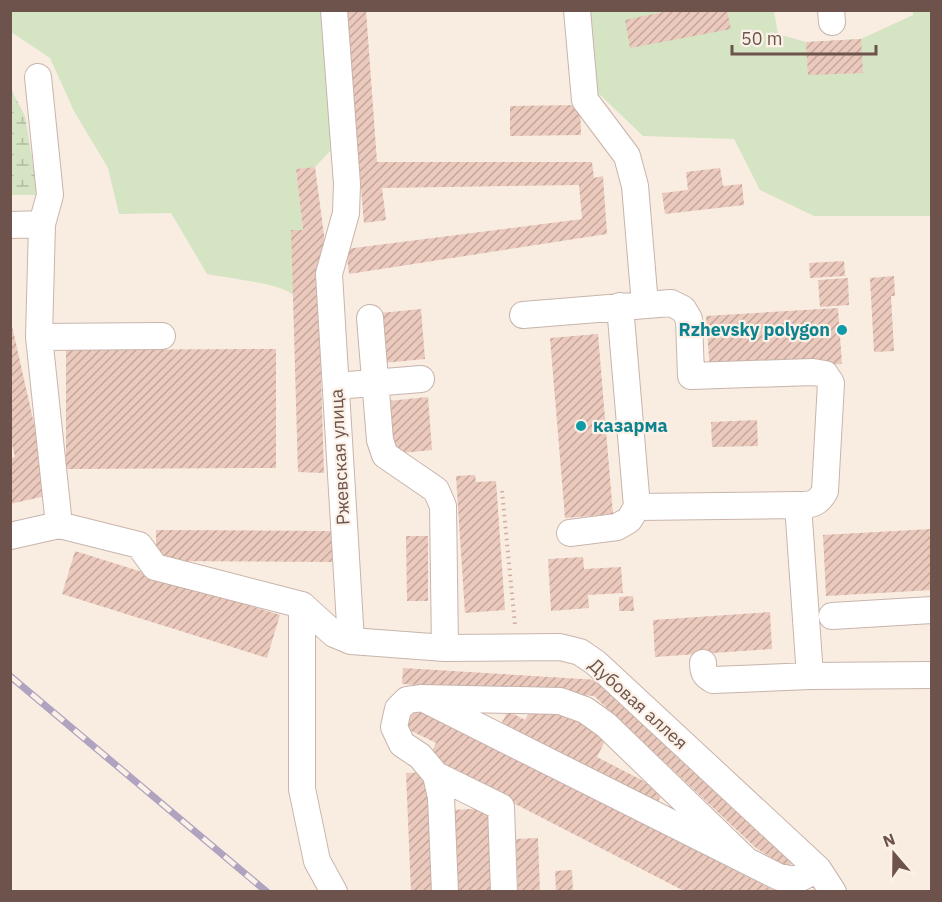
<svg xmlns="http://www.w3.org/2000/svg" width="942" height="902" viewBox="0 0 942 902" font-family="'IBM Plex Sans',sans-serif">
<style>
.grass{fill:#d5e4c3}
.wetland{fill:url(#wetland-marsh)}
.building{fill:url(#building-hatch)}
.lines{fill:none;stroke-linecap:round;stroke-linejoin:round}
.minor-casing{stroke:#c8b4ab;stroke-width:28}
.path{stroke:#cfada1;stroke-width:4;stroke-dasharray:1.5 4.5;stroke-linecap:butt}
.minor{stroke:#fff;stroke-width:26}
.rail-casing{stroke:#afa3c0;stroke-width:7}
.rail{stroke:#fcf1e7;stroke-width:4.5;stroke-dasharray:14;stroke-linecap:butt}
.culture-dot{fill:#0f9aa8;stroke:#fcf1e7;stroke-width:2}
.labels{text-anchor:middle;stroke-width:4.5;stroke-linejoin:round;paint-order:stroke}
.culture-label{font-size:18px;font-weight:bold;fill:#0d838f;stroke:#fcf1e7;text-anchor:end}
.street-label{font-size:18px;fill:#6d534c;stroke:#fcf1e7}
</style>
<defs>
<pattern id="wetland-marsh" width="20" height="14" patternUnits="userSpaceOnUse" patternTransform="scale(1.5)"><rect width="20" height="14" fill="#d5e4c3"/><path d="M1 5h8M5 5V1M11 12h8M15 12V8" fill="none" stroke="#b1bba1"/></pattern>
<pattern id="building-hatch" width="6" height="6" patternUnits="userSpaceOnUse" patternTransform="scale(1.5)"><rect width="6" height="6" fill="#ebc9bd"/><path d="M-1 1l2-2M0 6l6-6M5 7l2-2" fill="none" stroke="#c3a69c"/></pattern>
</defs>
<rect width="100%" height="100%" fill="#f9ede2"/>
<path class="grass" d="M 10,11 L 322,11 L 335,146 L 315,167 L 296,169 L 303,230 L 292,230 L 293,295 C 280,283 226,278 207,274 L 171,213 L 119,214 L 108,168 L 74,111 L 50,58 L 11,32 Z
M 586,11 L 774,11 L 778,34 L 806,42 L 861,39 L 913,15 L 913,11 L 931,11 L 931,216 L 814,216 L 760,190 L 734,139 L 643,136 L 595,90 Z"/>
<path class="wetland" d="M 10,87 L 25,116 L 38,195 L 11,195 Z"/>
<path class="building" d="M 346,10 L 366,10 L 377,162 L 592,162 L 594,178 L 603,176 L 607,234 L 349,274 L 346,249 L 582,219 L 579,185 L 382,188 L 386,220 L 364,223 Z
M 673,10 L 727,10 L 731,29 L 630,48 L 625,20 Z
M 861,39 L 863,73 L 808,75 L 806,42 Z
M 580,105 L 581,135 L 510,136 L 510,106 Z
M 315,167 L 325,243 L 318,278 L 324,473 L 298,472 L 291,230 L 303,230 L 296,169 Z
M 720,168 L 723,186 L 742,184 L 744,205 L 665,214 L 662,193 L 688,190 L 686,172 Z
M 844,261 L 845,276 L 810,278 L 809,263 Z
M 894,276 L 895,296 L 891,296 L 894,351 L 874,352 L 870,278 Z
M 848,278 L 849,305 L 820,307 L 818,280 Z
M 838,308 L 842,364 L 710,372 L 706,316 Z
M 421,309 L 425,359 L 384,363 L 380,313 Z
M 10,317 L 50,495 L 10,504 L 10,458 L 15,457 L 10,436 Z
M 598,334 L 613,514 L 565,518 L 550,338 Z
M 276,349 L 276,468 L 66,469 L 66,350 Z
M 428,397 L 432,450 L 392,454 L 388,401 Z
M 757,420 L 758,446 L 712,447 L 711,422 Z
M 475,475 L 476,482 L 496,481 L 505,610 L 465,613 L 456,476 Z
M 932,529 L 932,590 L 826,596 L 823,535 Z
M 156,530 L 332,531 L 332,562 L 156,561 Z
M 406,536 L 428,536 L 428,601 L 407,601 Z
M 75,551 L 280,615 L 267,658 L 62,594 Z
M 583,557 L 584,569 L 621,567 L 623,593 L 588,595 L 589,608 L 551,611 L 548,559 Z
M 633,596 L 634,611 L 619,611 L 619,597 Z
M 770,612 L 772,649 L 655,657 L 653,620 Z
M 403,668 L 599,680 L 796,857 L 788,868 L 756,848 L 594,696 L 402,684 Z
M 534,704 L 556,709 L 608,735 L 597,757 L 663,791 L 656,806 L 500,726 L 508,711 L 525,720 Z
M 412,705 L 777,892 L 686,892 L 428,759 L 436,743 L 401,726 Z
M 427,772 L 432,892 L 411,892 L 406,773 Z
M 490,808 L 493,892 L 456,892 L 453,810 Z
M 538,838 L 540,892 L 518,892 L 516,839 Z
M 572,870 L 573,892 L 556,892 L 555,871 Z"/>
<g class="lines">
<defs>
<path id="minor" d="M 334,10 L 347,184 L 346,213 L 329,274 L 351,641
M 577,10 L 585,100 L 627,156 L 635,186 L 645,305
M 831,10 L 832,22
M 38,77 L 50,195 L 42,224
M 10,225 L 42,224 L 39,337 L 162,336
M 523,315 L 671,303 L 683,309 L 689,319 L 691,376 L 813,372 L 825,374 L 831,383 L 825,491 C 818,504 812,505 798,505
M 370,318 L 380,440 L 385,455 L 436,490 L 443,506 L 445,648
M 39,337 L 59,525
M 336,386 L 421,379
M 637,507 L 798,505 L 810,676 L 932,675
M 570,533 L 617,527 L 629,520 L 637,507 L 620,306
M 10,536 L 59,525 L 139,545 L 155,567 L 302,605 L 334,634 L 351,641 L 445,648 L 560,647 L 580,652 L 596,663 L 818,869 L 833,892
M 302,605 L 302,789 L 317,861 L 334,892
M 832,616 L 932,610
M 703,663 C 703,672 705,676 713,680 L 810,676
M 428,701 L 779,877 L 796,880 L 818,869
M 436,775 L 441,797 L 445,892
M 504,892 L 501,807 L 436,775 L 420,756 L 402,744 L 394,727 L 398,709 L 407,700 L 422,698 L 560,701 L 585,710 L 606,725 L 747,861"/>
</defs>
<use href="#minor" class="minor-casing"/>
<path class="path" d="M 502,491 L 515,625"/>
<use href="#minor" class="minor"/>
<defs>
<path id="rail" d="M 10,676 L 267,892"/>
</defs>
<use href="#rail" class="rail-casing"/>
<use href="#rail" class="rail"/>
</g>
<g class="culture-dot">
<circle cx="842" cy="330" r="6"/>
<circle cx="581" cy="426" r="6"/>
</g>
<g class="labels">
<g class="culture-label">
<text x="830" y="336">Rzhevsky polygon</text>
<text x="593" y="432" text-anchor="start">казарма</text>
</g>
<g class="street-label">
<text transform="translate(340 457) rotate(-93)" y="6">Ржевская улица</text>
<text transform="translate(638 704) rotate(42)" y="6">Дубовая аллея</text>
</g>
</g>
<rect width="942" height="902" fill="none" stroke="#6d534c" stroke-width="24"/>
<g transform="translate(894 854) rotate(340)" stroke="#fcf1e7" stroke-width="4.5" paint-order="stroke">
<path d="M0-4.5L10 22L0 15L-10 22Z" fill="#6d534c"/>
<text y="-9" font-size="16" font-weight="bold" text-anchor="middle" fill="#6d534c">N</text>
</g>
<path d="M732 45v9h144v-9" fill="none" stroke="#6d534c" stroke-width="3"/>
<text x="741" y="45" font-size="18" fill="#6d534c" stroke="#fcf1e7" stroke-width="4.5" paint-order="stroke">50 m</text>
</svg>
